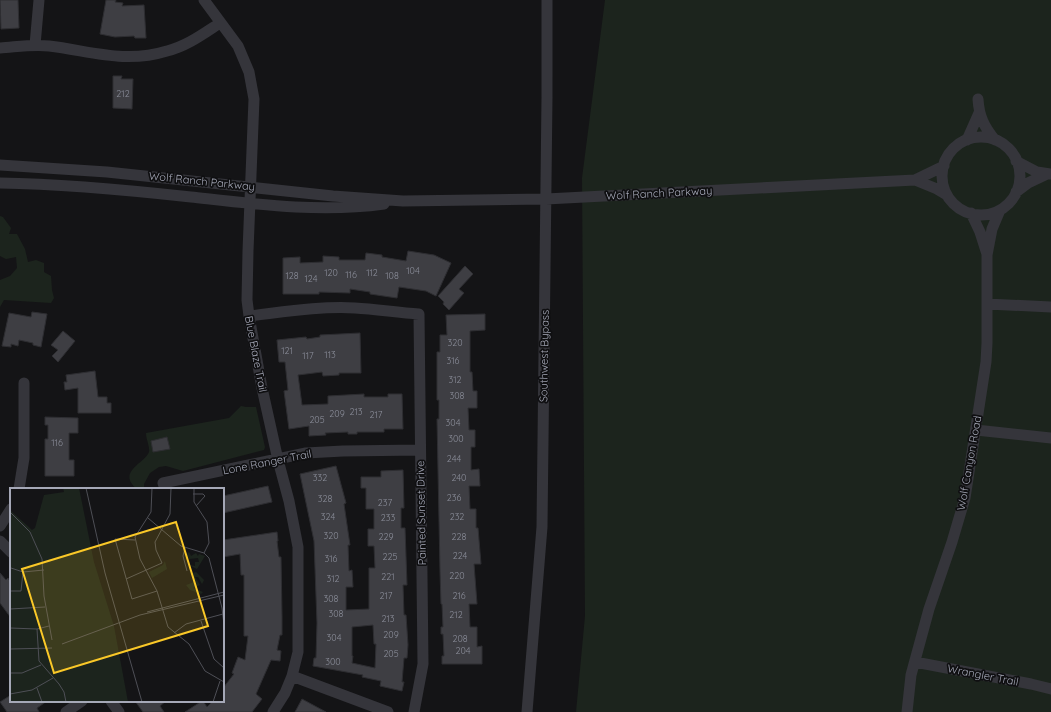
<svg xmlns="http://www.w3.org/2000/svg" width="1051" height="712" viewBox="0 0 1051 712" font-family="Quicksand,sans-serif">
<style>
.green{fill:#1c241d}
.building{fill:#3e3e43;stroke:#2e2e32;fill-rule:evenodd}
.lines{fill:none;stroke-linecap:round;stroke-linejoin:round}
.minor{stroke:#35353b;stroke-width:11}
.labels{text-anchor:middle;stroke-width:3.5;stroke-linejoin:round;paint-order:stroke}
.number-label{font-size:9px;fill:#8b8e9a}
.street-label{font-size:11px;fill:#a5a8b7;stroke:#0f0f11}
.inset-road{fill:none;stroke:#4e4f56;stroke-width:1}
.view{fill:#fac828;fill-opacity:0.15;stroke:#fac828;stroke-width:2}
.inset-edge{fill:none;stroke:#a5a8b7;stroke-width:2}
</style>
<rect width="100%" height="100%" fill="#141416"/>
<path class="green" d="M 605,0 L 1051,0 L 1051,712 L 576,712 L 585,616 L 582,178 Z
M 0,216 L 3,217 L 11,228 L 9,234 L 17,234 L 25,249 L 28,262 L 36,260 L 44,263 L 44,272 L 51,276 L 52,290 L 54,298 L 51,303 L 4,300 L 0,307 L 0,280 L 10,276 L 17,268 L 16,257 L 6,259 L 0,256 Z
M 241,406 L 246,407 L 256,407 L 265,447 L 264,450 L 183,471 L 166,466 L 159,467 L 150,473 L 144,484 L 144,489 L 137,489 C 116,472 145,463 149,452 C 150,447 146,439 146,433 L 229,418 Z"/>
<path class="building" d="M 0,0 L 18,0 L 19,28 L 1,29 Z
M 106,0 L 116,0 L 115,2 L 123,3 L 122,6 L 144,5 L 146,38 L 135,38 L 134,36 L 115,37 L 100,34 Z
M 113,76 L 122,76 L 121,79 L 133,79 L 132,109 L 113,108 Z
M 408,251 L 434,255 L 451,263 L 436,296 L 426,291 L 399,287 L 397,298 L 370,294 L 370,292 L 350,289 L 350,293 L 319,292 L 319,294 L 283,294 L 283,258 L 300,257 L 300,263 L 323,262 L 323,256 L 339,257 L 339,260 L 365,260 L 366,253 L 382,255 L 382,257 L 406,261 Z
M 465,266 L 473,274 L 459,289 L 464,293 L 449,310 L 443,304 L 444,302 L 438,296 Z
M 32,312 L 47,314 L 41,347 L 33,345 L 33,343 L 19,340 L 18,346 L 11,344 L 11,347 L 2,346 L 9,313 L 31,317 Z
M 485,314 L 485,330 L 470,331 L 470,372 L 472,372 L 473,391 L 477,391 L 477,408 L 468,408 L 469,430 L 475,430 L 475,447 L 471,447 L 471,470 L 479,469 L 480,486 L 469,486 L 470,509 L 476,509 L 476,528 L 478,528 L 481,564 L 474,564 L 477,604 L 469,604 L 470,627 L 477,627 L 477,647 L 482,646 L 482,664 L 442,664 L 442,656 L 444,656 L 443,634 L 441,634 L 441,627 L 443,627 L 442,604 L 441,604 L 440,571 L 437,419 L 439,419 L 439,400 L 437,400 L 437,352 L 440,352 L 440,335 L 447,335 L 446,315 Z
M 63,331 L 75,341 L 58,362 L 52,356 L 58,350 L 51,345 Z
M 360,333 L 361,373 L 339,373 L 339,375 L 323,376 L 322,372 L 298,375 L 302,405 L 328,404 L 328,396 L 364,394 L 364,397 L 388,397 L 388,394 L 402,394 L 403,429 L 384,429 L 384,432 L 357,432 L 357,434 L 348,434 L 348,432 L 325,433 L 326,435 L 309,436 L 309,426 L 289,429 L 284,391 L 288,390 L 285,362 L 279,362 L 277,340 L 306,337 L 307,339 L 320,337 L 320,335 Z
M 95,371 L 98,397 L 107,397 L 107,403 L 111,403 L 111,413 L 78,413 L 78,388 L 65,390 L 64,382 L 67,382 L 66,375 Z
M 45,417 L 78,418 L 78,433 L 69,433 L 69,460 L 74,460 L 74,476 L 45,476 L 45,439 L 48,439 L 48,425 L 45,425 Z
M 167,437 L 170,449 L 153,452 L 151,441 Z
M 336,466 L 346,503 L 344,504 L 350,545 L 348,545 L 349,571 L 352,570 L 353,587 L 346,587 L 346,610 L 369,609 L 369,568 L 375,568 L 374,546 L 368,546 L 368,529 L 374,529 L 374,509 L 366,509 L 366,488 L 361,488 L 361,477 L 381,477 L 381,471 L 403,470 L 404,508 L 401,508 L 401,528 L 405,528 L 407,585 L 403,585 L 404,615 L 406,615 L 408,645 L 407,658 L 404,658 L 402,682 L 404,682 L 402,691 L 380,686 L 381,681 L 362,677 L 363,675 L 313,666 L 314,658 L 316,658 L 317,623 L 314,541 L 300,474 ZM 373,625 L 374,644 L 376,644 L 375,668 L 352,663 L 353,656 L 352,656 L 352,627 Z
M 268,486 L 272,502 L 223,513 L 223,496 Z
M 277,532 L 278,541 L 277,541 L 279,557 L 281,557 L 282,616 L 282,635 L 280,635 L 277,650 L 281,651 L 280,661 L 271,660 L 256,694 L 262,699 L 252,712 L 185,712 L 202,701 L 203,701 L 207,707 L 213,701 L 223,701 L 223,688 L 234,674 L 232,673 L 238,657 L 245,660 L 248,636 L 244,636 L 244,575 L 241,575 L 240,554 L 223,557 L 223,540 Z
M 0,573 L 6,580 L 8,578 L 11,583 L 11,618 L 0,603 Z
M 11,695 L 11,701 L 47,701 L 37,708 L 39,712 L 7,712 L 0,702 Z
M 302,699 L 326,712 L 295,712 Z
M 135,701 L 166,701 L 160,706 L 164,712 L 143,712 Z"/>
<g class="lines">
<path class="minor" d="M 204,0 L 238,46 L 249,72 L 254,99 L 248,251 L 247,300 L 249,316 L 262,388 L 278,460 L 289,501 L 298,547 L 298,652 L 292,676 L 285,693 L 273,712
M 35,45 L 39,0
M 0,48 C 16,47 33,44 49,46 C 91,51 125,64 167,51 C 187,46 203,34 220,23
M 978,99 C 979,116 984,127 995,140
M942 176a39 39 0 1 1 78 0a39 39 0 1 1-78 0Z
M 967,140 L 979,113
M 1016,161 L 1037,172 L 1051,174
M 0,165 L 107,172 L 333,196 L 403,201 L 546,199 L 915,180 L 944,166
M 915,180 L 937,189 L 947,195
M 0,183 C 64,184 127,190 191,197 C 254,204 320,213 384,204
M 1016,192 L 1028,183 L 1047,174
M 971,213 L 980,232 L 987,254
M 987,304 L 1051,307
M 249,316 C 284,312 320,306 355,308 C 377,309 398,313 419,314 L 423,664 L 414,712
M 976,430 L 1051,438
M 19,489 L 24,458 L 24,383
M 165,489 L 163,483 L 306,453 L 343,451 L 420,450
M 0,526 L 11,509
M 0,541 L 11,552
M 915,662 L 1031,684 L 1051,689
M 292,676 L 388,712
M 111,701 L 119,712
M 66,712 L 82,701
M 527,712 L 542,527 L 547,97 L 547,0
M 907,712 L 911,675 L 929,609 L 952,542 L 965,498 L 986,362 L 987,343 L 987,255 L 992,229 L 1000,210"/>
</g>
<g class="labels">
<g class="number-label">
<text x="123" y="97">212</text>
<text x="413" y="274">104</text>
<text x="331" y="276">120</text>
<text x="372" y="276">112</text>
<text x="351" y="278">116</text>
<text x="292" y="279">128</text>
<text x="392" y="279">108</text>
<text x="311" y="282">124</text>
<text x="455" y="346">320</text>
<text x="287" y="354">121</text>
<text x="330" y="358">113</text>
<text x="308" y="359">117</text>
<text x="453" y="364">316</text>
<text x="455" y="383">312</text>
<text x="457" y="399">308</text>
<text x="356" y="415">213</text>
<text x="337" y="417">209</text>
<text x="376" y="418">217</text>
<text x="317" y="423">205</text>
<text x="453" y="426">304</text>
<text x="456" y="442">300</text>
<text x="57" y="446">116</text>
<text x="454" y="462">244</text>
<text x="320" y="481">332</text>
<text x="459" y="481">240</text>
<text x="454" y="501">236</text>
<text x="325" y="502">328</text>
<text x="385" y="506">237</text>
<text x="328" y="520">324</text>
<text x="457" y="520">232</text>
<text x="388" y="521">233</text>
<text x="331" y="539">320</text>
<text x="386" y="540">229</text>
<text x="459" y="540">228</text>
<text x="460" y="559">224</text>
<text x="390" y="560">225</text>
<text x="331" y="562">316</text>
<text x="457" y="579">220</text>
<text x="388" y="580">221</text>
<text x="333" y="582">312</text>
<text x="386" y="599">217</text>
<text x="459" y="599">216</text>
<text x="331" y="602">308</text>
<text x="336" y="617">308</text>
<text x="456" y="618">212</text>
<text x="388" y="622">213</text>
<text x="391" y="638">209</text>
<text x="334" y="641">304</text>
<text x="460" y="642">208</text>
<text x="463" y="654">204</text>
<text x="391" y="657">205</text>
<text x="333" y="665">300</text>
</g>
<g class="street-label">
<text transform="translate(202 181) rotate(6)" y="4">Wolf Ranch Parkway</text>
<text transform="translate(659 193) rotate(-3)" y="4">Wolf Ranch Parkway</text>
<text transform="translate(256 354) rotate(79)" y="4">Blue Blaze Trail</text>
<text transform="translate(544 356) rotate(-89)" y="4">Southwest Bypass</text>
<text transform="translate(267 462) rotate(-11)" y="4">Lone Ranger Trail</text>
<text transform="translate(969 463) rotate(-80)" y="4">Wolf Canyon Road</text>
<text transform="translate(421 513) rotate(-91)" y="4">Painted Sunset Drive</text>
<text transform="translate(983 675) rotate(11)" y="4">Wrangler Trail</text>
</g>
</g>
<g transform="translate(10 488)">
<rect width="214" height="214" fill="#141416"/>
<path d="M 53,0 L 69,0 L 84,74 L 104,138 L 118,214 L 0,214 L 0,22 L 22,42 L 25,40 L 34,7 L 54,4 ZM 179,64 L 181,68 L 186,65 L 188,68 L 189,66 L 195,68 L 187,81 L 179,77 L 185,78 L 185,74 L 189,74 L 188,70 L 179,71 L 176,67 ZM 155,73 L 157,81 L 142,90 L 139,84 L 153,77 ZM 186,84 L 194,92 L 192,96 L 188,89 L 185,89 L 190,97 L 183,100 L 193,104 L 191,106 L 180,102 L 176,97 L 184,94 L 183,85 Z" fill="#1c241d"/>
<path class="inset-road" d="M 76,0 L 95,85 L 132,214M 142,0 L 141,24 L 125,49 L 130,71 L 147,103 L 158,139 L 179,156 L 195,183 L 214,194M 184,0 L 184,14 L 197,34 L 199,55 L 194,65M 183,6 L 193,6 L 195,8 L 186,18M 0,24 L 20,44 L 32,71 L 34,108 L 42,152M 138,30 L 171,58 L 194,65 L 199,70 L 212,120 L 214,137M 125,52 L 105,51 L 122,111 L 147,103M 175,60 L 173,68 L 177,83M 1,80 L 13,84 L 34,82M 116,91 L 152,75 L 146,62 L 145,54 L 160,26 L 161,0M 0,103 L 11,103 L 13,84M 0,121 L 35,119M 137,124 L 214,104M 191,133 L 204,171 L 214,180M 0,140 L 27,141 L 39,138M 27,141 L 29,173 L 49,196 L 54,204 L 56,214M 164,145 L 176,136 L 213,126M 52,156 L 130,127 L 214,107M 0,161 L 42,160M 0,185 L 12,185 L 31,177M 27,200 L 32,214M 0,206 L 22,202 L 43,190M 203,214 L 210,193"/>
<path class="view" d="M 166,34 L 198,138 L 44,185 L 12,81 Z"/>
<rect width="214" height="214" class="inset-edge"/>
</g>
</svg>
